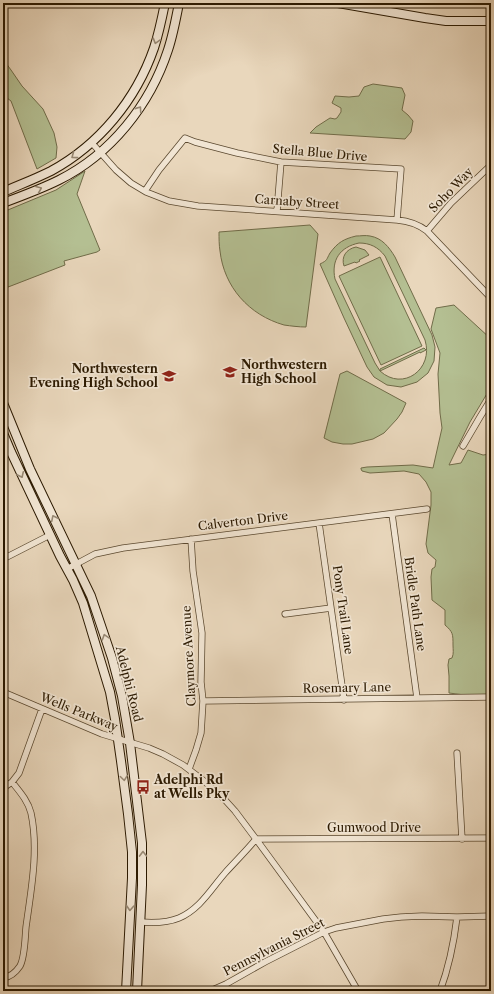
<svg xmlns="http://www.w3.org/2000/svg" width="494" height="994" viewBox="0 0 494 994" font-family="'Libre Caslon Text',serif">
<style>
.green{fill:#b4bf92;stroke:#706c49;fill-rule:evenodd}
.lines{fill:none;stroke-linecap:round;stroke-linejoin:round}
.street-casing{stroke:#5a482f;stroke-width:7}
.secondary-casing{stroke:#2b1900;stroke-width:10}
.street{stroke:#f1e5d3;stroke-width:5.5}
.secondary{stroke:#f1e5d3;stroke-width:8}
.oneway{stroke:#988974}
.labels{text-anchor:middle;stroke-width:3.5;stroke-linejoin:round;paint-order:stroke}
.street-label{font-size:12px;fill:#2b1900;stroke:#f1e5d3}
.poi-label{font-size:12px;font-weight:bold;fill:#2b1900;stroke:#f1e5d3;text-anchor:start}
</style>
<rect width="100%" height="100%" fill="#e9d7bc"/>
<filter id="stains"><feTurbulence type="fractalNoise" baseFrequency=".005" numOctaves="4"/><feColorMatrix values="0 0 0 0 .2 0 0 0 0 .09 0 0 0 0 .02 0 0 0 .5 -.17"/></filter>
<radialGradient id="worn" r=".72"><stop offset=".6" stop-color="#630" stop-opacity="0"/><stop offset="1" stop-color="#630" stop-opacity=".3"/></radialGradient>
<path class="green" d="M 3,59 L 11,70 L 22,86 L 43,109 L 54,133 L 57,147 L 56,158 L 37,169 L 11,101 L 3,95 Z
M 373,84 L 402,88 L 405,95 L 402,110 L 408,115 L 413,121 L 411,132 L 405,139 L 310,133 L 316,127 L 330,118 L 335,119 L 337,118 L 341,112 L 341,108 L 332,103 L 335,96 L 349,97 L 359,96 L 364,87 Z
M 85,171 L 77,194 L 100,250 L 97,252 L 64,261 L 65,265 L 3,289 L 3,212 L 56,190 Z
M 310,225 L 318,234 L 306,327 C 299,327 291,326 284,325 C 249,315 224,287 220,251 C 219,245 219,238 219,232 Z
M 356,236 C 361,236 365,235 370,236 C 382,238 389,247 395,257 L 432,335 L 435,347 L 434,361 L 428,373 L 417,382 L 401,387 L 387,385 L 374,377 L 367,367 L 344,318 L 320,264 C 328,260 326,260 330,253 C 338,242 344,239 356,236 ZM 359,243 C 370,243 378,247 385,256 L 425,340 C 434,369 403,392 380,371 L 420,352 L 420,353 L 426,350 L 424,348 L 380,369 L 380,371 L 375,363 L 335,279 C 331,260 340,247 359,243 Z
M 356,247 L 365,250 L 369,255 L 359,260 L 360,261 L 356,263 L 355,262 L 344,266 C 341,257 346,249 356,247 Z
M 380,257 L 422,346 L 381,365 L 339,276 Z
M 454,305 L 491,339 L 491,387 L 470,422 L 449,465 L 461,463 L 468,450 L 483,455 L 491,454 L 491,696 L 473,696 L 449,693 L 449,676 L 448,665 L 449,659 L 452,658 C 454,653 453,650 453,645 C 453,634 453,632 445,625 L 445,610 L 432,600 L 431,577 L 432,569 L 435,567 L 436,560 L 428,553 L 426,544 L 431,505 L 431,492 L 426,482 L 419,474 L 404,471 L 370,473 L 362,471 L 361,469 L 361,468 L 367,467 L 413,465 L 433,468 L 442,428 L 440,413 L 438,374 L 440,353 L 431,329 L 436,308 Z
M 347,371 L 406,403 L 402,412 L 397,419 L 384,433 L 373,439 L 352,444 L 343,444 L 332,442 L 324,438 L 340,374 Z"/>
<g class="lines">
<defs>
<path id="street" d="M 91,142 L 116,170 L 131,183 L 146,192 L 169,201 L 198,206 L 397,220 C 409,221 418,224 427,231 L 491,298
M 145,191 L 159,170 L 185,138 L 195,142 L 237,153 L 281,162 L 401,169 L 397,220
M 277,211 L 281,162
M 427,231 L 451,203 L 491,165
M 463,446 L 480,417 L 491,399
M 392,514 L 417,698
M 319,523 L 344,700
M 3,559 L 50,535
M 67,569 L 95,554 L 123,548 L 427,509
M 285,614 L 331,608
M 3,692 L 102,734 L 149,748 L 163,754 L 183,765 L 204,781 L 225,800 L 235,811 L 256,839 L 324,932 L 358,991
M 203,701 L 491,697
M 457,753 L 462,839
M 189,769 L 196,750 L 201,733 L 203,701 L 201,682 L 202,633 L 193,571 L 191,539
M 3,788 L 12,782 L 19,773 L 42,709
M 256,839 L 491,838
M 140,922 C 153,923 167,923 179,918 C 200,909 211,889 225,873 C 235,862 246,851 256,839
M 3,978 C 10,977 16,972 20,966 C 25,957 25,937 26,927 C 31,890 39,850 31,813 C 28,801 20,792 12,782
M 210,991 L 226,984 L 265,962 L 324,932 L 336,928 L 383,919 L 401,917 L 422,916 L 457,917 L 491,916
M 440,991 C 449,967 454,942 457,917"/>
<path id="secondary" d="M 338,3 L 425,18 L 446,21 L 491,21
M 3,192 C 19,185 35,179 51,171 C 99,145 136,100 154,48 C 159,33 162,18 165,3
M 3,203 C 22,196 41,189 59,180 C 111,154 150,105 168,50 C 173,35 176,19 179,3
M 3,403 L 30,469 L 91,596 L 112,658 L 122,696 L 130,743 L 142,843 L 142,885 L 137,991
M 3,433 L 11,452 L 60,556 L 73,580 L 83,603 L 110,692 L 115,719 L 121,761 L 128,814 L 132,852 L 132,878 L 126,991"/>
</defs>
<use href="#street" class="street-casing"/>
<use href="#secondary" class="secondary-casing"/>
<use href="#street" class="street"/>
<use href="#secondary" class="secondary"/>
</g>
<defs><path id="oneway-chevron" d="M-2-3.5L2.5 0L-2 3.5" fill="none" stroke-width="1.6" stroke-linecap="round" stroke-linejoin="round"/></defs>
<g class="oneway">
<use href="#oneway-chevron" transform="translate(156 41) rotate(106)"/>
<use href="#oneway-chevron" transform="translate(139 109) rotate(-55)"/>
<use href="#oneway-chevron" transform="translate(74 156) rotate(143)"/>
<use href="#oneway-chevron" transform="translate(39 189) rotate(-23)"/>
<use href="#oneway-chevron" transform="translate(21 475) rotate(65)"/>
<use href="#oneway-chevron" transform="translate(54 518) rotate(-116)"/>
<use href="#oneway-chevron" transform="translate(105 637) rotate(-107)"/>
<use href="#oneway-chevron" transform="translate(124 778) rotate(82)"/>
<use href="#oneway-chevron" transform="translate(143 854) rotate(-91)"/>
<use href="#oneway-chevron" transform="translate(130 908) rotate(93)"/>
</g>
<defs>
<symbol id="school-bare" viewBox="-9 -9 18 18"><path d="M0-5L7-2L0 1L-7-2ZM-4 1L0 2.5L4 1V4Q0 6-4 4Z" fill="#8f2418" stroke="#f1e5d3" stroke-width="2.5" paint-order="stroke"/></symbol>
<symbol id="bus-bare" viewBox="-9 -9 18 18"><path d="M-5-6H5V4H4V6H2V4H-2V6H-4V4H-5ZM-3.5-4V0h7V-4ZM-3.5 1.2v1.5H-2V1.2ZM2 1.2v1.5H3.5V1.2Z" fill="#8f2418" stroke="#f1e5d3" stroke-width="2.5" paint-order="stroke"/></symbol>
</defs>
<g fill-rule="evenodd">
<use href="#school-bare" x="220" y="362" width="20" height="20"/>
<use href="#school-bare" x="159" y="366" width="20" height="20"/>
<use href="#bus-bare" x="133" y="777" width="20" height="20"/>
</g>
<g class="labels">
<g class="street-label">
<text transform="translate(320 153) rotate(5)" y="4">Stella Blue Drive</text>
<text transform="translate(451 190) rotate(-46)" y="4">Soho Way</text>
<text transform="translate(297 202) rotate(4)" y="4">Carnaby Street</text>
<text transform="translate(243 521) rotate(-7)" y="4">Calverton Drive</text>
<text transform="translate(415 604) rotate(82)" y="4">Bridle Path Lane</text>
<text transform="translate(343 610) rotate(82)" y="4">Pony Trail Lane</text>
<text transform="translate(189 656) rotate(-93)" y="4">Claymore Avenue</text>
<text transform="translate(129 684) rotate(76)" y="4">Adelphi Road</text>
<text transform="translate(347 688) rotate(-1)" y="4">Rosemary Lane</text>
<text transform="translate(79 712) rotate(22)" y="4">Wells Parkway</text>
<text x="374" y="832">Gumwood Drive</text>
<text transform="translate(274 947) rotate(-27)" y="4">Pennsylvania Street</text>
</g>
<g class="poi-label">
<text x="241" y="369">Northwestern<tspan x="241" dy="14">High School</tspan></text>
<text x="158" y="373" text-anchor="end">Northwestern<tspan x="158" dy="14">Evening High School</tspan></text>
<text x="154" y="784">Adelphi Rd<tspan x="154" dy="14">at Wells Pky</tspan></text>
</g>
</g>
<rect width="494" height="994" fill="none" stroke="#e9d7bc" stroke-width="16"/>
<rect x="4" y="4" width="486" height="986" fill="none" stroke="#2b1900" stroke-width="2"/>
<rect x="8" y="8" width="478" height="978" fill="none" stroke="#2b1900"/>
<rect width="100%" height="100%" filter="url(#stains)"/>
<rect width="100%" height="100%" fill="url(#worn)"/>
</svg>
